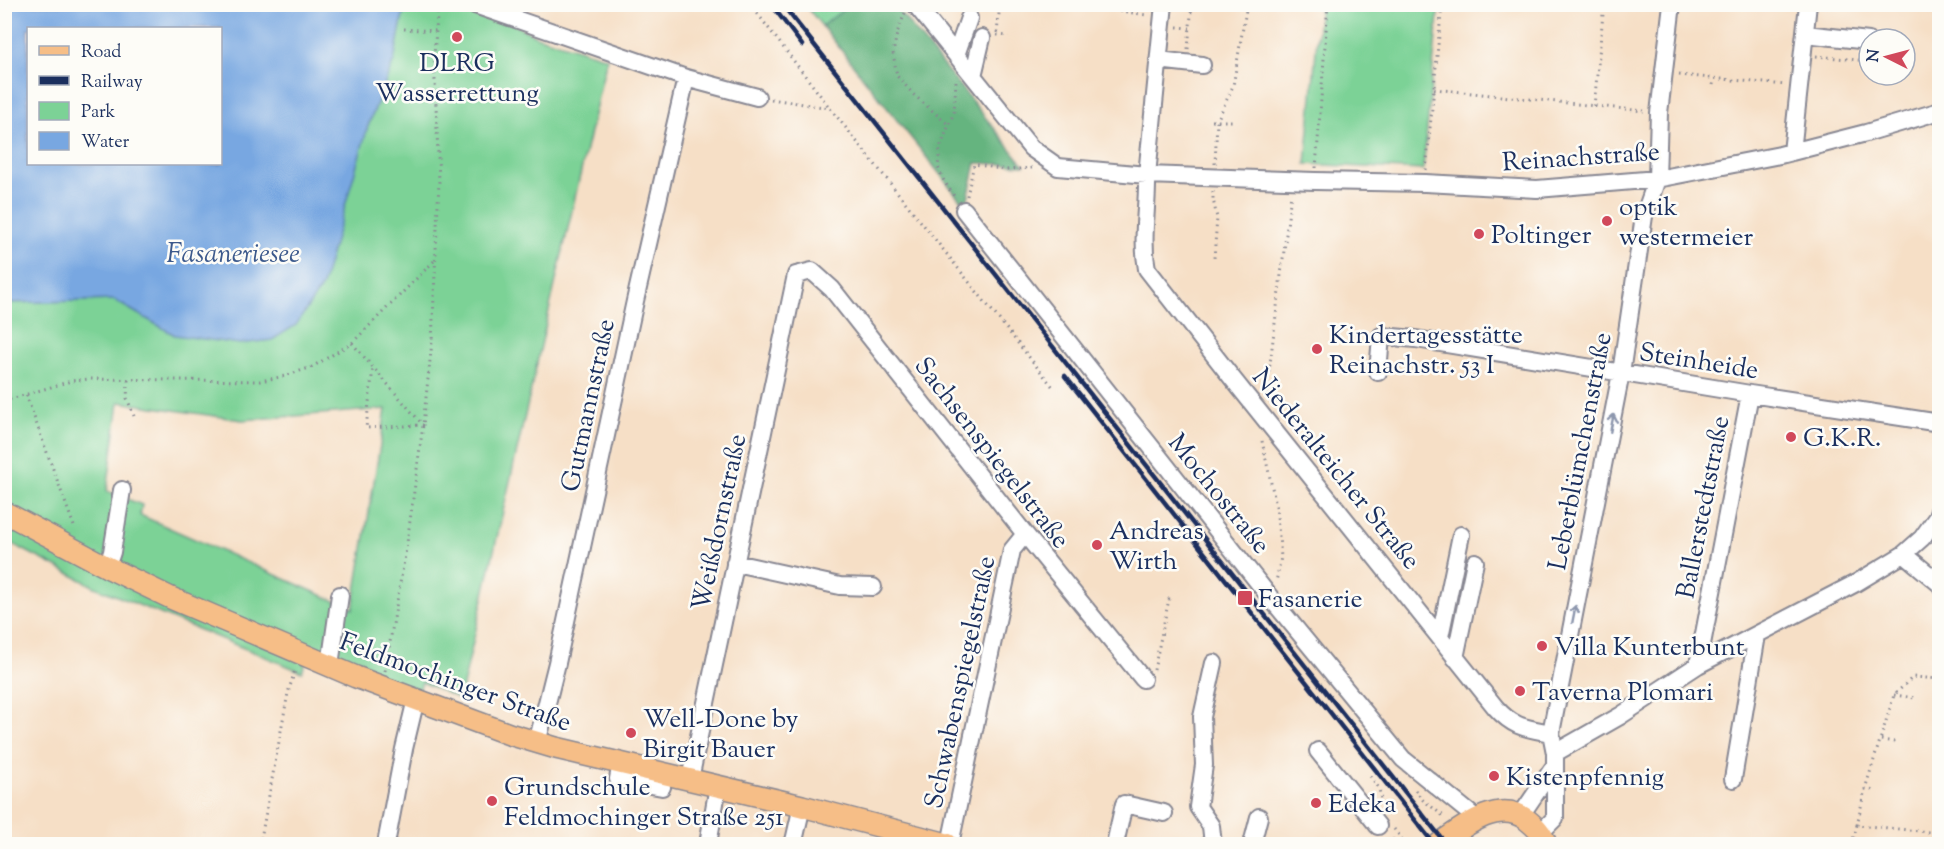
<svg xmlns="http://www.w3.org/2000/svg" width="1944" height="849" viewBox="0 0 1944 849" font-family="'Sorts Mill Goudy',serif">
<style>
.green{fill:#7cd296;stroke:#4c807a;stroke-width:1.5;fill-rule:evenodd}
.forest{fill:#65b47f;stroke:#40726e;stroke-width:1.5}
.water{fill:#78a7e1;stroke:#4a6ba0;stroke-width:1.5;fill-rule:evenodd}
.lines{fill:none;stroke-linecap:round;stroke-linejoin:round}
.minor-casing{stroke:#888792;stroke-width:20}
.major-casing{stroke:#888792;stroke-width:24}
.path{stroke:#888792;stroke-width:3;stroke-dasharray:1.5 4.5;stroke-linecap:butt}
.minor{stroke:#fff;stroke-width:16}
.major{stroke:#f6be87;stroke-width:21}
.rail{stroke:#1b2f5e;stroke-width:4.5}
.oneway{stroke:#8d97ae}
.poi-dot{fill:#d1495b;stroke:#fdfcf7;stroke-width:2}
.labels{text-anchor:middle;stroke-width:5;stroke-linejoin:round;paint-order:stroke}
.poi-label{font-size:26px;fill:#1b2f5e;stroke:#fdfcf7;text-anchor:start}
.street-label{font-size:26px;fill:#1b2f5e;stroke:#fdfcf7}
.water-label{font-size:27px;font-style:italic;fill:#3c598c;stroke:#fdfcf7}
</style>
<rect width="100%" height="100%" fill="#fdfcf7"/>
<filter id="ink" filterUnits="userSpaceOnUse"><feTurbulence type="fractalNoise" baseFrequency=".0167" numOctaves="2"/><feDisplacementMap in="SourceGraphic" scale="12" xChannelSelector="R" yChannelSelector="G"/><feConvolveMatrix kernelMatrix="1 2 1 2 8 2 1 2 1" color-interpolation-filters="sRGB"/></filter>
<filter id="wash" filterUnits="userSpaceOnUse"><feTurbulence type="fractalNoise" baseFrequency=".008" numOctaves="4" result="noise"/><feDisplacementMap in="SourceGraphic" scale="24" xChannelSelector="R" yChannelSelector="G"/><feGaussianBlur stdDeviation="1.35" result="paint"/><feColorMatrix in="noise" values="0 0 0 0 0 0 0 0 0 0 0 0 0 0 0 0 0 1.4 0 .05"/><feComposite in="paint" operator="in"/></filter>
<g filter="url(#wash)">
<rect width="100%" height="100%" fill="#f6dfc6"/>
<path class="green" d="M 405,5 L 476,5 L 536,36 L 607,58 L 460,699 L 422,682 L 416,699 L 308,656 L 302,672 L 95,587 L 5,540 L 4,303 L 114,300 L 175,335 L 368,126 L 394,60 ZM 119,402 L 242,420 L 386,409 L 353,609 L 140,515 L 142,505 L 107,491 Z
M 805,5 L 850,5 L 822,26 Z
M 1320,5 L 1439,5 L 1423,170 L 1306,164 Z"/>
<path class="forest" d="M 850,5 L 894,5 L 1024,165 L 976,163 L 966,207 L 822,26 Z"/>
<path class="water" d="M 4,5 L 405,5 L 394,60 L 368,126 L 322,286 L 296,325 L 272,340 L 240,344 L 175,335 L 114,300 L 5,303 ZM 28,28 L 220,28 L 220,164 L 28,164 Z"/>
</g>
<g filter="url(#ink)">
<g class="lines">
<defs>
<path id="minor" d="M 472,4 L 686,78 L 757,97
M 915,4 L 1031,148 L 1058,167 L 1147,175 L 1315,181 L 1425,183 L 1537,189 L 1657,179 L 1780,155 L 1866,133 L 1940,111
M 1164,4 L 1147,175 C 1148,206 1141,238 1147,269 L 1232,378 L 1496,708 C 1514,728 1526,728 1551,733 L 1555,753
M 1805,34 L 1869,41
M 956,55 L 969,18
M 1158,60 L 1202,65
M 973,76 L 982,38
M 1792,152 L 1808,4
M 964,210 L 1269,596 L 1403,759 L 1477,819
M 1378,372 L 1381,336 L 1416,339 L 1750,394 L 1940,423
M 1904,554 L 1940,584
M 735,563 L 840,586 L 873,587
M 107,567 L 112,552 L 122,490
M 1440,637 L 1461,535
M 1455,658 L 1475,562
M 330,665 L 340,595
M 1698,665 L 1750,394
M 1551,733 L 1621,373 L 1644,216 L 1657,179 L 1659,113 L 1672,4
M 537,743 L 557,663 L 635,301 L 686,78
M 1318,751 L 1378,826
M 621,763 L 618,779 L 662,787
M 690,779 L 796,275 L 812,271 L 832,289 L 1025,534 L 1143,679
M 1733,779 L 1757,635
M 1521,815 L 1555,765
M 1540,833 L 1555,818 L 1555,753 L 1620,716 L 1698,665 L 1856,583 L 1904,554 L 1922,538 L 1937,517 L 1940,508
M 386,844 L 404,749 L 416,699
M 708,844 L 718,786
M 791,844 L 794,841 L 802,806
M 950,844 L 1012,550 L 1025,534
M 1115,844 L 1124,804 L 1164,813
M 1213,844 L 1211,826 L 1198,807 L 1204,765 L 1202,717 L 1214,663
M 1252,844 L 1259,817"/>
<path id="major" d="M 4,512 L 107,567 L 171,598 L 356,677 L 509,734 L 556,748 L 802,806 L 947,844
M 1439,844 C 1462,828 1498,798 1526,819 C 1536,827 1542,833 1546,844"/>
</defs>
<use href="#minor" class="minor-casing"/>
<use href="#major" class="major-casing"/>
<path class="path" d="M 750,4 L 830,108
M 1072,4 L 1147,15
M 905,13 L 897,33 L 893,53 L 897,76 L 914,95 L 949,125
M 1177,27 L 1190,28
M 404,29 L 436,31
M 997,33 L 1000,4
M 997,35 L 1009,36
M 1188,49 L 1192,4
M 1816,56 L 1869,61
M 1679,75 L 1786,85
M 956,81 L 954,112 L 940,148 L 938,167 L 944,181 L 956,199
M 1713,85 L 1714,79
M 1434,89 L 1644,111
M 771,99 L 830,108 L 1053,387
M 1594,106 L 1604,4
M 1212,121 L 1232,121
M 1215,164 L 1217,121 L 1233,86 L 1247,4
M 1316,168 L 1328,4
M 1426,170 L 1442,4
M 1213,191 L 1213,199 L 1217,218 L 1214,258 L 1217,259
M 967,196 L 974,164 L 1006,170 L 1032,168
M 352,343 L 423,425 L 366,428 L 373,368
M 128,380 L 127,398 L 134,416
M 26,395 L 75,529
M 1266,396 L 1291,194
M 4,401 L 71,381 L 89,379 L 260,381 L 285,376 L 312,367 L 352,343 L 434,261
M 1262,441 L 1276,506 L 1281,557 L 1276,582
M 1154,670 L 1169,599 L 1172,600
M 385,671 L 407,543 L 423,425 L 432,342 L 439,181 L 434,56 L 438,4
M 1894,695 L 1915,698
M 1881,740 L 1895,742
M 1370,776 L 1379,788 L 1382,806
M 1865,789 L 1875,791
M 1415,790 L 1423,800 L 1446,818
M 1857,825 L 1865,789 L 1894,695 L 1913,677 L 1940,679
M 1394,829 L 1406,844
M 1392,839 L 1396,843 L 1401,839
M 260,844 L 288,693 L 295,670
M 1852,844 L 1857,825 L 1940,833"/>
<use href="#minor" class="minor"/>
<use href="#major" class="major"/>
<path class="rail" d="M 771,4 L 802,45
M 782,4 L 1446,844
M 1065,376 L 1434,844"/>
</g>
<defs><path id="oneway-shaft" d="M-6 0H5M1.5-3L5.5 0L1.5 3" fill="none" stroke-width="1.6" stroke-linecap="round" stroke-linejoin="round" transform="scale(1.5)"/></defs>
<g class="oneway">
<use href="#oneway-shaft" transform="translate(1612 423) rotate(-79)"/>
<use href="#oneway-shaft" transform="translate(1574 614) rotate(-79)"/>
</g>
</g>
<g class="poi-dot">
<circle cx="457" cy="37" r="6"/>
<circle cx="1607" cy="221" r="6"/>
<circle cx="1479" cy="234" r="6"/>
<circle cx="1317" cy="349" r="6"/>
<circle cx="1791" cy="437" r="6"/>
<circle cx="1097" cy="545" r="6"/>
<rect x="1237" y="590" width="16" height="16" rx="3"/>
<circle cx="1542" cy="646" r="6"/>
<circle cx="1520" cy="691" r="6"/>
<circle cx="631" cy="733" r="6"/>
<circle cx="1494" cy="776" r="6"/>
<circle cx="492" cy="801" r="6"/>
<circle cx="1316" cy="803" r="6"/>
</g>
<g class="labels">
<g class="poi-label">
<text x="457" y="71" text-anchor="middle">DLRG<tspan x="457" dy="30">Wasserrettung</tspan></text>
<text x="1619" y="215">optik<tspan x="1619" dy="30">westermeier</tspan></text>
<text x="1491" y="243">Poltinger</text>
<text x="1329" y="343">Kindertagesstätte<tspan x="1329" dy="30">Reinachstr. 53 I</tspan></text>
<text x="1803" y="446">G.K.R.</text>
<text x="1109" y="539">Andreas<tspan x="1109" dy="30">Wirth</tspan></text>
<text x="1258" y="607">Fasanerie</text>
<text x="1554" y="655">Villa Kunterbunt</text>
<text x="1532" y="700">Taverna Plomari</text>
<text x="643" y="727">Well-Done by<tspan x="643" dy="30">Birgit Bauer</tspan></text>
<text x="1506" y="785">Kistenpfennig</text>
<text x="504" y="795">Grundschule<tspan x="504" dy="30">Feldmochinger Straße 251</tspan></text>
<text x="1328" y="812">Edeka</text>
</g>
<g class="street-label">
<text transform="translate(1581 156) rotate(-4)" y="9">Reinachstraße</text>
<text transform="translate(1699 360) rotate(9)" y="9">Steinheide</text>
<text transform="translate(587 405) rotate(-78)" y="9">Gutmannstraße</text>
<text transform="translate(1579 451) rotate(-79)" y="9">Leberblümchenstraße</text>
<text transform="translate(993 452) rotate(52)" y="9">Sachsenspiegelstraße</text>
<text transform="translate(1337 468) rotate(51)" y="9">Niederalteicher Straße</text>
<text transform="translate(1220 493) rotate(51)" y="9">Mochostraße</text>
<text transform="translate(1702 507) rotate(-79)" y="9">Ballerstedtstraße</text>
<text transform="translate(718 522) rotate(-78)" y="9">Weißdornstraße</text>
<text transform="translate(456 681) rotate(20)" y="9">Feldmochinger Straße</text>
<text transform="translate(959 682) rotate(-78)" y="9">Schwabenspiegelstraße</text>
</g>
<g class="water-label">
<text x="233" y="262">Fasaneriesee</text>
</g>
</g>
<rect width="1944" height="849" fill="none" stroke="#fdfcf7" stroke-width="24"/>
<rect x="27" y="27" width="195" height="138" fill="#fdfcf7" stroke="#a3aaba" stroke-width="1.5"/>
<rect x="39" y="46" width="30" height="9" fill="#f6be87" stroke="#a3aaba" stroke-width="1.5"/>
<text x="81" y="57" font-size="18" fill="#1b2f5e">Road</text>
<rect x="39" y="76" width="30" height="9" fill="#1b2f5e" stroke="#a3aaba" stroke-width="1.5"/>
<text x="81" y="87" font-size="18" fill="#1b2f5e">Railway</text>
<rect x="39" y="102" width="30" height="18" fill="#7cd296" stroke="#a3aaba" stroke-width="1.5"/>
<text x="81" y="117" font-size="18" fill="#1b2f5e">Park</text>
<rect x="39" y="132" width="30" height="18" fill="#78a7e1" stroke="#a3aaba" stroke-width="1.5"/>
<text x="81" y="147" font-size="18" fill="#1b2f5e">Water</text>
<g transform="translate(1887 57) rotate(276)"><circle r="28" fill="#fdfcf7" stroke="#a3aaba" stroke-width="1.5"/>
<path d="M0-4.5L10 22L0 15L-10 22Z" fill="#d1495b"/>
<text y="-9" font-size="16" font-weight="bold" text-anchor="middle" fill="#1b2f5e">N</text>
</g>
</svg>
